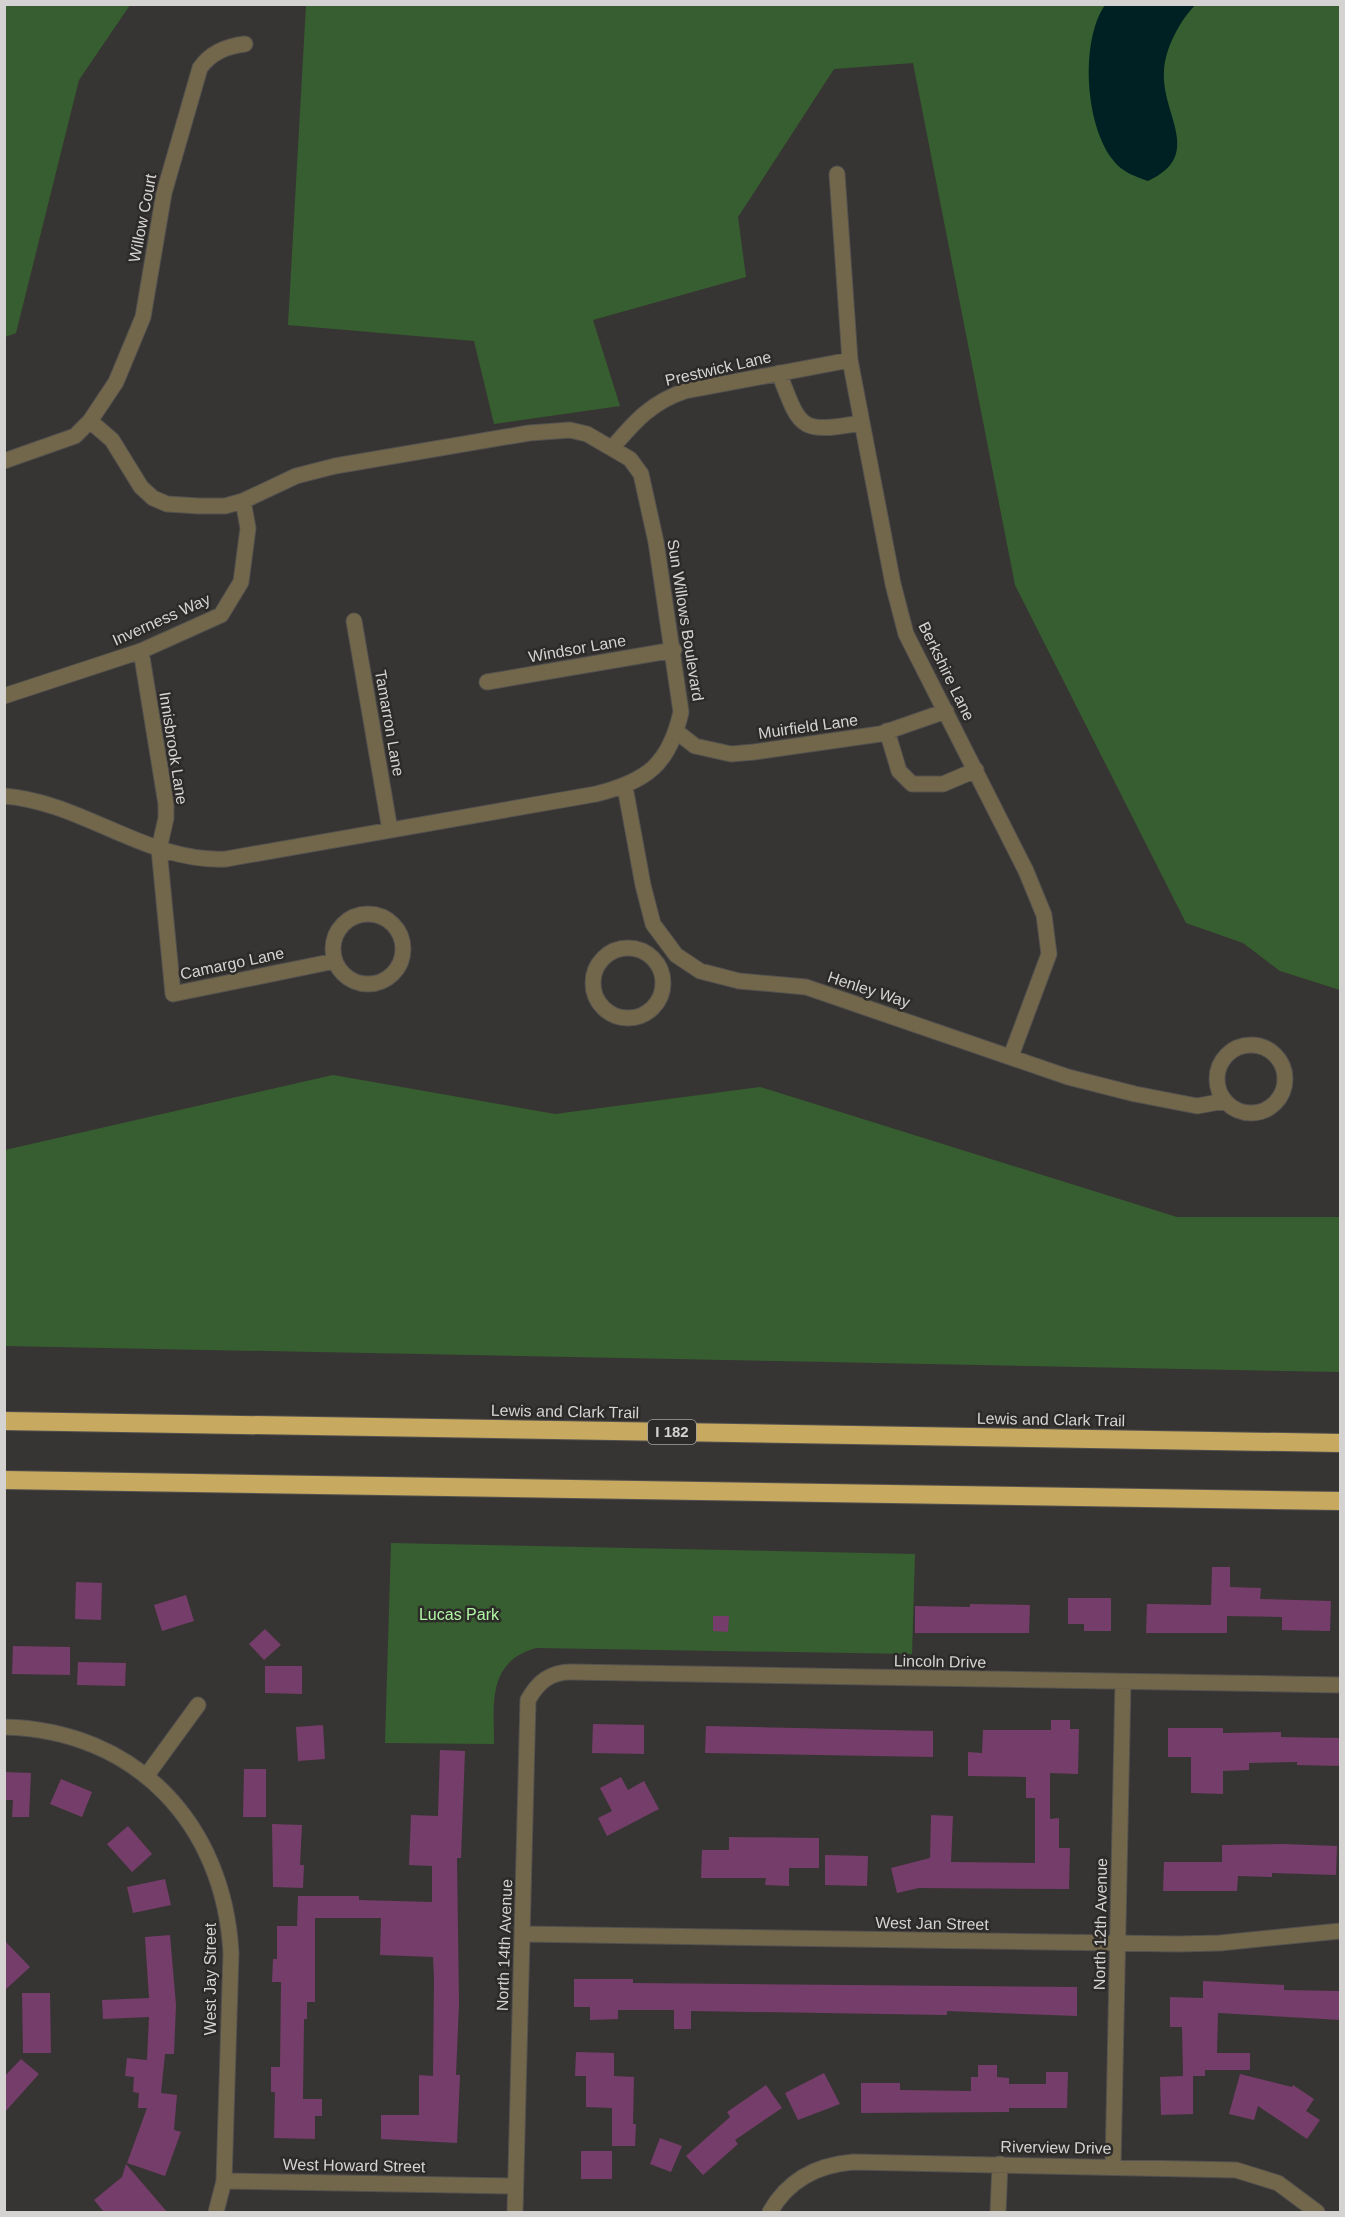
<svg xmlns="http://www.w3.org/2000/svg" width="1345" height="2217" viewBox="0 0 1345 2217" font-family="Arial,sans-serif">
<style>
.green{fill:#375e30}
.water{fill:#002124}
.building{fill:#753d69}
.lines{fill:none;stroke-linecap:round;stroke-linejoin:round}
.street-casing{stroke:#53514f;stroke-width:17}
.highway-casing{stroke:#53514f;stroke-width:20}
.street{stroke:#73674b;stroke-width:15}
.highway{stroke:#c7a960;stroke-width:18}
.labels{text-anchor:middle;stroke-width:5;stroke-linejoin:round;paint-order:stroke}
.shield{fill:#2d2b29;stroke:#a2a19f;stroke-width:1.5}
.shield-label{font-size:15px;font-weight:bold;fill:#d4d3d1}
.street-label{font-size:16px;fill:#d4d3d1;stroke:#2d2b29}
.park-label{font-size:16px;fill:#b0f6a4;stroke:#2d2b29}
</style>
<rect width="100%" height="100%" fill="#373533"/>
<path class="green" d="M 5,4 L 130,5 L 79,80 L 16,333 L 5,337 Z
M 306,5 L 1340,5 L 1340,990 L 1280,971 L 1243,943 L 1186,923 L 1015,585 L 913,63 L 834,69 L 738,217 L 746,277 L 593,320 L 620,406 L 494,424 L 474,341 L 288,325 Z
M 333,1075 L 555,1114 L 760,1087 L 1177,1217 L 1340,1217 L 1340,1372 L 5,1346 L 5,1150 Z
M 391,1543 L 915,1554 L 912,1654 L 536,1648 C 487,1662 494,1703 494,1744 L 385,1743 Z"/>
<path class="water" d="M 1105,5 L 1195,5 C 1180,21 1165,48 1164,71 C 1161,115 1205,155 1148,181 C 1134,176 1122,172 1113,160 C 1085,125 1080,41 1105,5 Z"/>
<path class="building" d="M 1212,1567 L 1230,1567 L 1230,1587 L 1261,1588 L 1260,1599 L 1331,1601 L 1330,1631 L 1282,1630 L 1282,1617 L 1227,1616 L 1227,1633 L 1146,1633 L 1147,1604 L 1211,1605 Z
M 76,1582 L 102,1583 L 101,1620 L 75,1619 Z
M 186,1595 L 194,1621 L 162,1631 L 154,1605 Z
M 1068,1598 L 1111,1598 L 1111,1631 L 1084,1631 L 1084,1624 L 1068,1624 Z
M 970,1604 L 1030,1605 L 1029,1633 L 915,1633 L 915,1606 L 970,1607 Z
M 713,1616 L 729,1616 L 728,1632 L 713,1631 Z
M 265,1629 L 281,1645 L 264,1660 L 249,1644 Z
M 13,1646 L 70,1647 L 70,1675 L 12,1674 Z
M 78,1662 L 126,1663 L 125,1686 L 77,1685 Z
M 265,1666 L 302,1666 L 302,1694 L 265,1693 Z
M 1051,1720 L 1070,1720 L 1070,1729 L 1079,1729 L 1078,1774 L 1050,1773 L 1050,1819 L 1059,1818 L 1059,1848 L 1070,1848 L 1069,1889 L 919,1888 L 897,1893 L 891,1868 L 930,1858 L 931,1815 L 953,1816 L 951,1862 L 1035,1863 L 1035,1798 L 1026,1798 L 1026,1777 L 968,1776 L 968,1752 L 982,1753 L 983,1730 L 1051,1730 Z
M 593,1724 L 644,1725 L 644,1754 L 592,1753 Z
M 323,1725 L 325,1759 L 298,1761 L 296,1727 Z
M 706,1726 L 933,1731 L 933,1757 L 705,1753 Z
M 1168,1728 L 1223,1728 L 1223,1733 L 1281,1732 L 1281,1737 L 1341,1738 L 1341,1766 L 1297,1765 L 1297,1762 L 1249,1763 L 1249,1770 L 1223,1771 L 1223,1794 L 1191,1793 L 1191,1757 L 1168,1757 Z
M 440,1750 L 465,1751 L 461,1858 L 457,1858 L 459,2003 L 456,2075 L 460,2075 L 457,2143 L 381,2139 L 381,2115 L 419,2115 L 419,2075 L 433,2076 L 434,1979 L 433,1957 L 380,1955 L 381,1918 L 315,1918 L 315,2002 L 307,2002 L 307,2019 L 304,2019 L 303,2099 L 322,2099 L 322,2116 L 315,2116 L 315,2139 L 274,2138 L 275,2092 L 271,2092 L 271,2067 L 280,2067 L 281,1982 L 272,1982 L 273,1959 L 277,1959 L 277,1926 L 297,1926 L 298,1896 L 359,1896 L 359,1900 L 432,1902 L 432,1866 L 409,1865 L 411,1815 L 438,1816 Z
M 244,1769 L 266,1769 L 266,1817 L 243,1817 Z
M 4,1772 L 31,1773 L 29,1817 L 12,1817 L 13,1800 L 4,1800 Z
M 621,1777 L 628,1790 L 644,1781 L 659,1809 L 607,1836 L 598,1818 L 612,1811 L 600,1788 Z
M 61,1779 L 92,1792 L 82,1817 L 50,1804 Z
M 272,1824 L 302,1825 L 300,1865 L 304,1865 L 303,1888 L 273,1887 Z
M 128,1826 L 152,1854 L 132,1872 L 107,1844 Z
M 729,1837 L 819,1838 L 819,1868 L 789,1868 L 789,1886 L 765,1885 L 766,1878 L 701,1878 L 702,1850 L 729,1850 Z
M 1283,1844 L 1337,1846 L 1336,1875 L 1272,1873 L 1272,1877 L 1238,1876 L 1237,1891 L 1163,1891 L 1164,1862 L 1222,1862 L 1222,1845 Z
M 825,1855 L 868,1856 L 867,1886 L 825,1885 Z
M 165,1879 L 171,1905 L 133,1913 L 127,1887 Z
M 170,1935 L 176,2005 L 174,2054 L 165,2054 L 161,2093 L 177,2095 L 174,2130 L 181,2132 L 165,2176 L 127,2163 L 147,2108 L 138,2108 L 139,2093 L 133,2092 L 134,2077 L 125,2076 L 127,2058 L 147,2060 L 149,2017 L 103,2019 L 102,2000 L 149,1998 L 145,1937 Z
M 4,1940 L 30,1967 L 4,1991 Z
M 574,1979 L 633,1979 L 633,1983 L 1077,1987 L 1077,2016 L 947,2011 L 947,2015 L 691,2011 L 691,2029 L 674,2029 L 674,2010 L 618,2010 L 618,2019 L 590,2020 L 590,2007 L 574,2007 Z
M 1203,1981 L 1284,1985 L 1284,1990 L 1341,1991 L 1341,2020 L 1218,2013 L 1217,2053 L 1250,2053 L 1250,2070 L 1205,2070 L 1205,2076 L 1193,2076 L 1193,2114 L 1161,2115 L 1160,2077 L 1183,2076 L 1182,2027 L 1170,2027 L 1170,1997 L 1203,1998 Z
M 22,1993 L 50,1993 L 51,2053 L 23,2053 Z
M 576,2052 L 614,2053 L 614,2076 L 634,2077 L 633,2124 L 636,2124 L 635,2146 L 612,2146 L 612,2108 L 586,2107 L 586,2076 L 575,2076 Z
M 21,2059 L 39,2074 L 4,2113 L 4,2077 Z
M 978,2065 L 997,2065 L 997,2077 L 1009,2078 L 1009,2084 L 1046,2084 L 1046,2072 L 1068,2072 L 1067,2108 L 1009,2108 L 1009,2112 L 861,2113 L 861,2083 L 900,2083 L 900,2090 L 971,2091 L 971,2077 L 978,2077 Z
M 824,2073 L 840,2104 L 798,2120 L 785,2093 Z
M 1240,2074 L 1292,2087 L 1293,2085 L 1314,2099 L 1306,2111 L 1320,2120 L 1307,2139 L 1258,2106 L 1254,2120 L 1229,2114 Z
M 766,2085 L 782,2108 L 735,2140 L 738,2144 L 703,2175 L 686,2156 L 730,2117 L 727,2112 Z
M 660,2138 L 682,2146 L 671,2172 L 650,2164 Z
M 581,2151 L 612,2151 L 612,2179 L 581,2179 Z
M 126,2164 L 167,2212 L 104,2212 L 94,2200 L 122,2177 Z"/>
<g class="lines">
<defs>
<path id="street" d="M 837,174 L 850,360 L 893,584 L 906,634 L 1026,871 L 1044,915 L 1049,954 L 1011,1056
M 779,373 C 801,431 800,433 862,423
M 613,447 C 635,421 652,402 685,391 L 850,360
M 4,461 L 75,436 L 90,421 L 116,382 L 143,317 L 164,193 L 200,68 C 211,52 227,46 245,44
M 354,621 L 390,830
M 141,651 L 166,804 L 166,818 L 159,849 L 173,994 L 335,961
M 487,682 L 674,650
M 4,696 L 141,651 L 221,615 L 241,582 L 248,528 L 243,501
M 887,731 L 899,771 L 912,784 L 943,784 L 976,770
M 677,732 L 695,746 L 731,754 L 754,752 L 880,734 L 946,711
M 625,787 L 643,885 L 653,924 L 676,955 L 700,971 L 739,981 L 806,987 L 1068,1077 L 1135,1094 L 1197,1106 L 1225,1101
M 4,796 C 83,802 147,863 226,859 L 596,794 C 647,781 669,765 681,712 L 656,542 L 641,474 L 630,459 L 587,434 L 570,430 L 529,433 L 335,466 L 296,476 L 243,501 L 225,506 L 199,506 L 167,504 L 153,498 L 141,487 L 112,440 L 90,421
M333 949a35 35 0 1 1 70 0a35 35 0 1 1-70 0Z
M593 983a35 35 0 1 1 70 0a35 35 0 1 1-70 0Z
M1217 1079a34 34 0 1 1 68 0a34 34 0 1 1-68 0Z
M 4,1727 C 136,1730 224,1824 231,1953 L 224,2181
M 147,1775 L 198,1705
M 522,1934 L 1178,1944 L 1220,1943 L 1340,1931
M 1113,2166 L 1123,1682
M 216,2212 L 224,2181 L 515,2186
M 515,2212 L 528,1700 C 538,1682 550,1672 571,1672 L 1340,1685
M 770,2212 C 788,2180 817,2165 853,2162 L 1236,2170 L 1278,2183 L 1317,2212
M 998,2212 L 1000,2164"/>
<path id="highway" d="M 4,1421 L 1340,1443
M 4,1480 L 1340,1501"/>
</defs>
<use href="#street" class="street-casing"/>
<use href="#highway" class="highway-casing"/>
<use href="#street" class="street"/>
<use href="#highway" class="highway"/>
</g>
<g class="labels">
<rect class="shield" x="648" y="1420" width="48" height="24" rx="4.5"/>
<g class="shield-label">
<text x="672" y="1437">I 182</text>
</g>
<g class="street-label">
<text transform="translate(142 218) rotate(-79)" y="6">Willow Court</text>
<text transform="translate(718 368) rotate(-13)" y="6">Prestwick Lane</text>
<text transform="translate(161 619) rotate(-24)" y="6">Inverness Way</text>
<text transform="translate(686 620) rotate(81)" y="6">Sun Willows Boulevard</text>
<text transform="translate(577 648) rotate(-10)" y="6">Windsor Lane</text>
<text transform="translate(947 671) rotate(64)" y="6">Berkshire Lane</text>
<text transform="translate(390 723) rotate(80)" y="6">Tamarron Lane</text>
<text transform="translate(808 726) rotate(-8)" y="6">Muirfield Lane</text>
<text transform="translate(174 748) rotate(81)" y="6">Innisbrook Lane</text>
<text transform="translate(232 963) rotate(-12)" y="6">Camargo Lane</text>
<text transform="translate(869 989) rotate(18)" y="6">Henley Way</text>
<text transform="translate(565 1411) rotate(1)" y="6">Lewis and Clark Trail</text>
<text transform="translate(1051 1419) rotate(1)" y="6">Lewis and Clark Trail</text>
<text transform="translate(940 1661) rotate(1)" y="6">Lincoln Drive</text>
<text transform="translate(932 1923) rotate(1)" y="6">West Jan Street</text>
<text transform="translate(1100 1924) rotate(-89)" y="6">North 12th Avenue</text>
<text transform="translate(504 1945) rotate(-88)" y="6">North 14th Avenue</text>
<text transform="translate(210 1979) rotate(-90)" y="6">West Jay Street</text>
<text transform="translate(1056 2147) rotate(1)" y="6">Riverview Drive</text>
<text transform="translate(354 2165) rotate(1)" y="6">West Howard Street</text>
</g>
<g class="park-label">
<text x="459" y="1620">Lucas Park</text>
</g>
</g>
<rect width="1345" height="2217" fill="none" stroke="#d4d3d1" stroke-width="12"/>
</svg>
